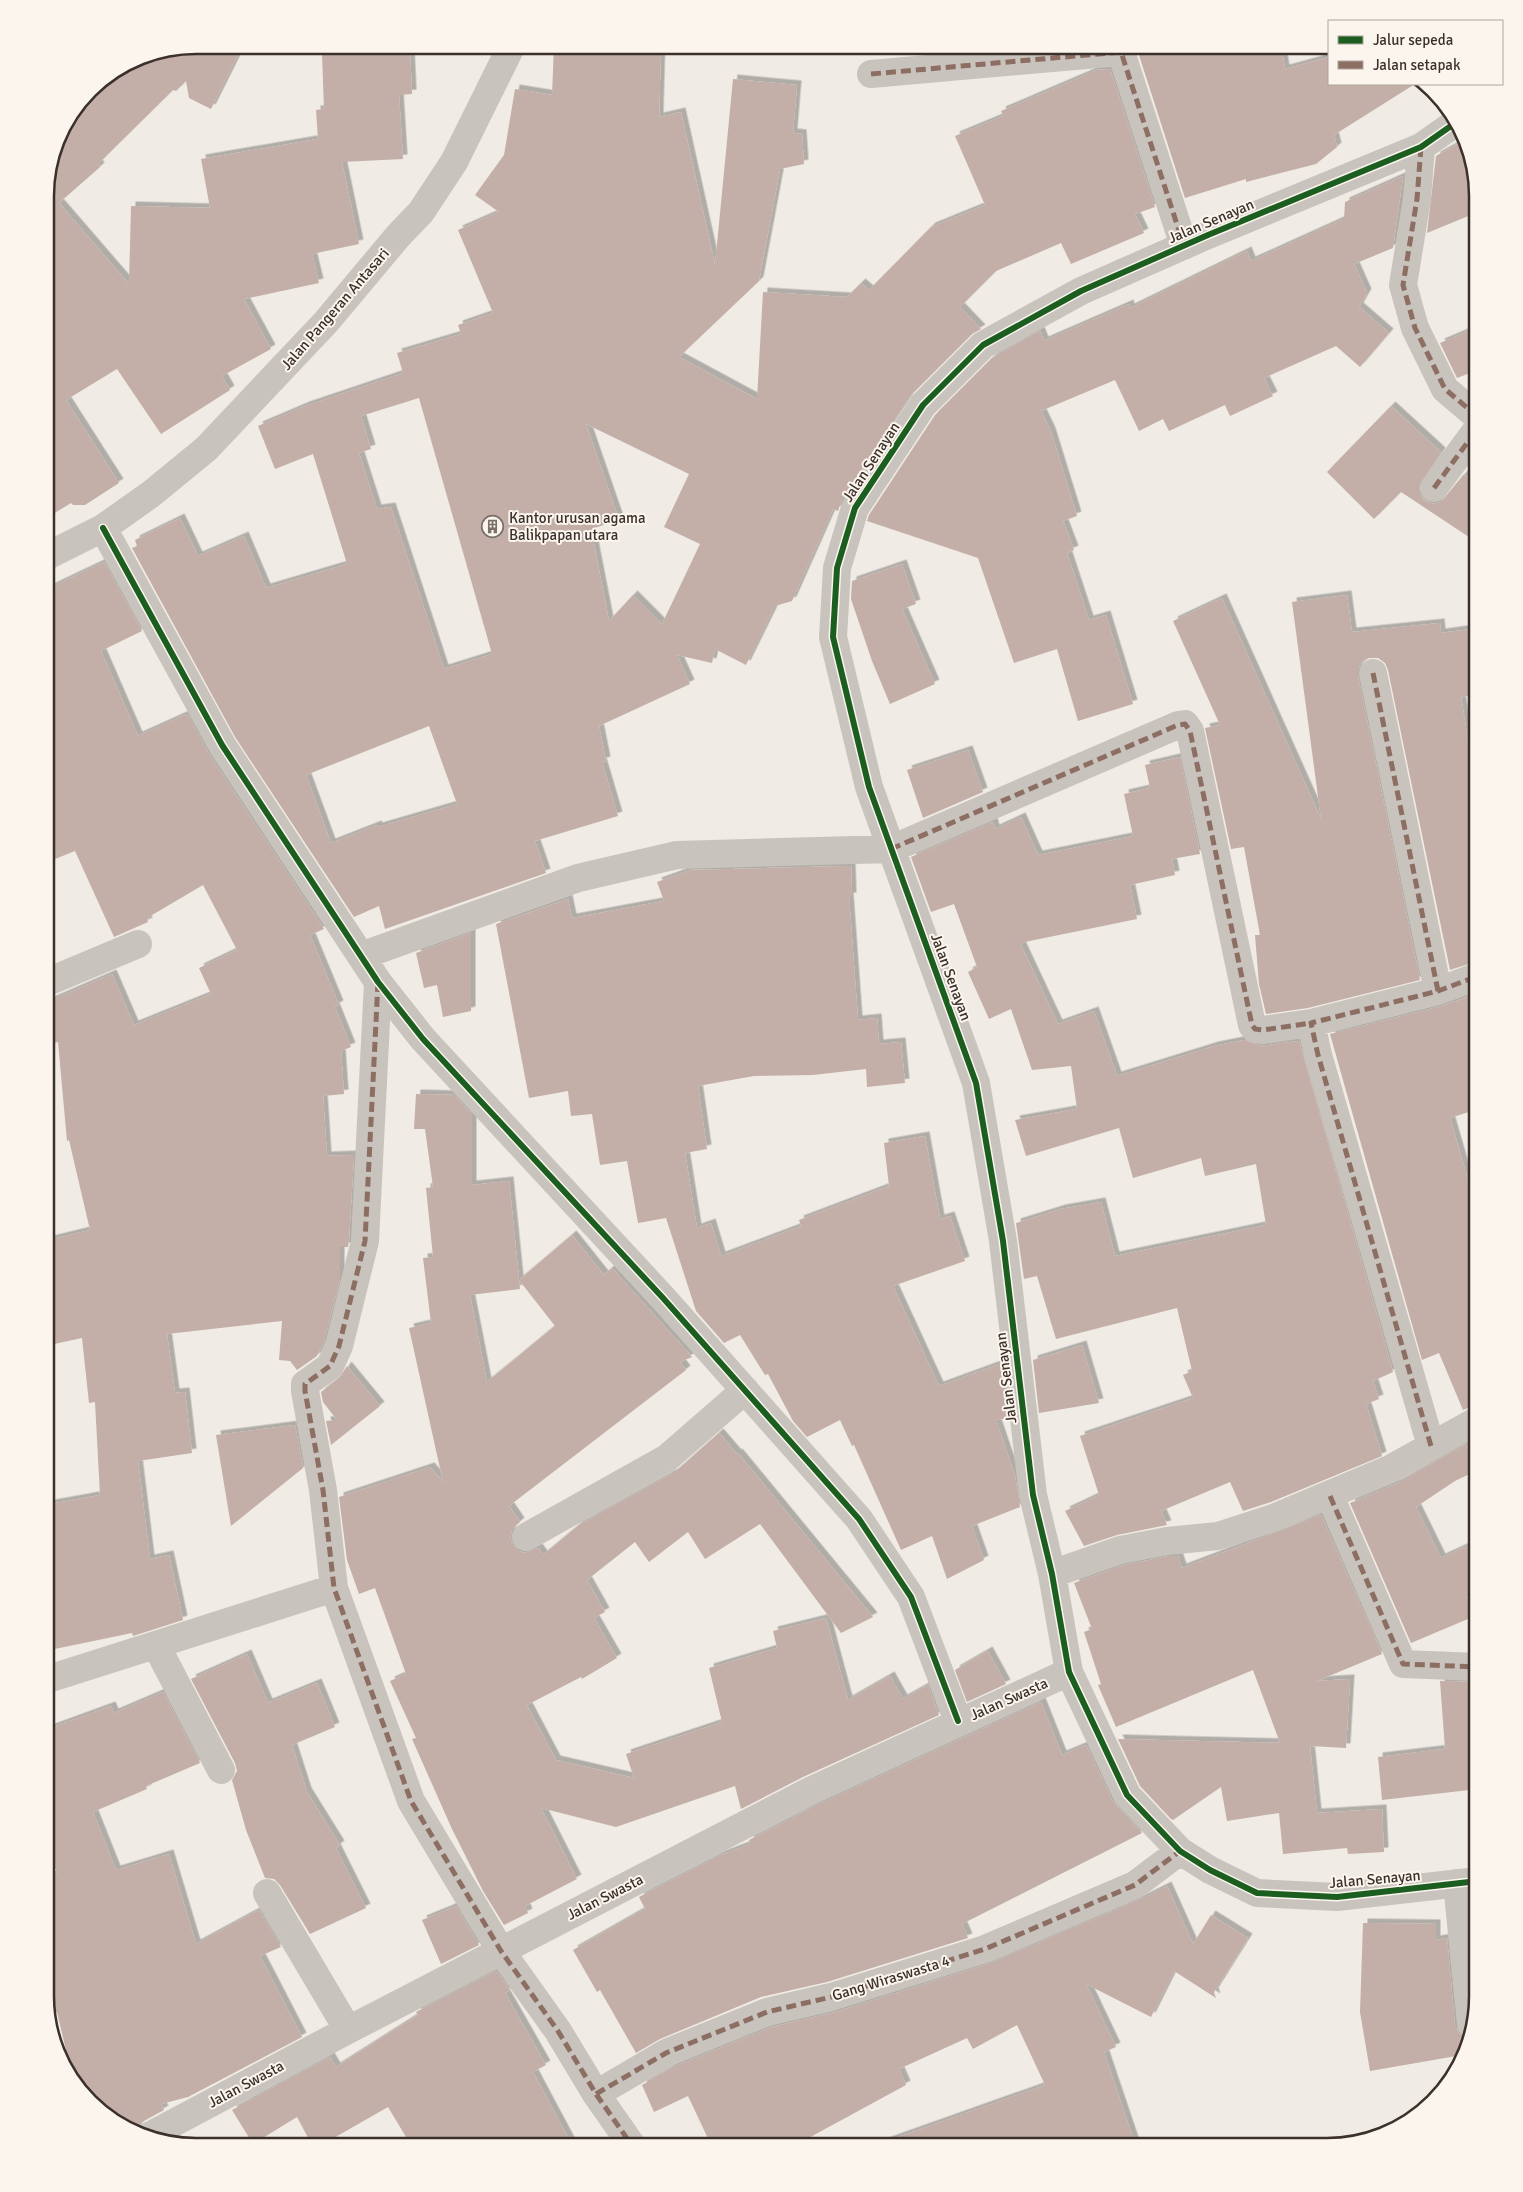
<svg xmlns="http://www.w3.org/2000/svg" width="1523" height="2192" viewBox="0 0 1523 2192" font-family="Signika,sans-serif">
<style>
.building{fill:#c3afa7;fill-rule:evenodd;filter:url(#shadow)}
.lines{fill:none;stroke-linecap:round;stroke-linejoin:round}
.minor{stroke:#c9c3be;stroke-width:28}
.quiet{stroke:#8d6e63;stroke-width:5;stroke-dasharray:10 5;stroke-linecap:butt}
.cycleway-casing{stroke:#fbf5ee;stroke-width:9}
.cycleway{stroke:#1b5e20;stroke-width:6}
.labels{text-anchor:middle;stroke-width:4;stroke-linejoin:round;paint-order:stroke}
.street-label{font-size:15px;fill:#3b302b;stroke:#fbf5ee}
.poi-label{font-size:15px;fill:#3b302b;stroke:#fbf5ee;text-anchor:start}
.rim{fill:none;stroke:#3b302b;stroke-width:2.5}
</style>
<defs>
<filter id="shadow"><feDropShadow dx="4.5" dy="-4.5" stdDeviation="0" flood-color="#0004"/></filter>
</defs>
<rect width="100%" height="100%" fill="#f0ebe5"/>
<path class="building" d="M 195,45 L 243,45 L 211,109 L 189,98 L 186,81 L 176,91 L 173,90 L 98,164 L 100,167 L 59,203 L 129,284 L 131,206 L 210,208 L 201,159 L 318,139 L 316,110 L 324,109 L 322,54 L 410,51 L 412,94 L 399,95 L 403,159 L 342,162 L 359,244 L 312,254 L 319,283 L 244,299 L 271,349 L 222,376 L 230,390 L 161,434 L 117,369 L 66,400 L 119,483 L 85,505 L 73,505 L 71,503 L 45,519 L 45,186 L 57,138 L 72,114 L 121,67 L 138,56 Z
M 554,45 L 661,45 L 659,117 L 681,112 L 715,265 L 733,79 L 797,85 L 793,133 L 802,134 L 804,164 L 780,169 L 759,281 L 679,357 L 757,399 L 763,292 L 847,297 L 861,283 L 869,290 L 931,227 L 985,205 L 955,136 L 1003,116 L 1001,111 L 1097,70 L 1110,69 L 1155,207 L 1135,214 L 1144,233 L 1071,264 L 1061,243 L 996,271 L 960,307 L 981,329 L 972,334 L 910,396 L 842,499 L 838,511 L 833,509 L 792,601 L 775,606 L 746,665 L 715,649 L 712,663 L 677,655 L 690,684 L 599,726 L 606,761 L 602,762 L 618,816 L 535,841 L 546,873 L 385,929 L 379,906 L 354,917 L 235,737 L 132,548 L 137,546 L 135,540 L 180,518 L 198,556 L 244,536 L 266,588 L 347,564 L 313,454 L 275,469 L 258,426 L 305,406 L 403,373 L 397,353 L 461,334 L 458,325 L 493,313 L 458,230 L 499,212 L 475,195 L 504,155 L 515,89 L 552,95 ZM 419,398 L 492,654 L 444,669 L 391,507 L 377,509 L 359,453 L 371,449 L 361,416 ZM 586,424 L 689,474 L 664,527 L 700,544 L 662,624 L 633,595 L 609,621 L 591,529 L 619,520 ZM 429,726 L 457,804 L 378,827 L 377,825 L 331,843 L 306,775 Z
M 1154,45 L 1281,45 L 1285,69 L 1329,57 L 1329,84 L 1415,84 L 1334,135 L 1337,147 L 1316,164 L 1246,182 L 1246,179 L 1185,198 L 1138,52 Z
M 1463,141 L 1478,195 L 1478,212 L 1427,233 L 1436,156 Z
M 1403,176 L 1393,248 L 1354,264 L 1367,293 L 1359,307 L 1389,333 L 1360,367 L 1336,346 L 1264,378 L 1273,396 L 1230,416 L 1225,405 L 1169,431 L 1163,419 L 1139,431 L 1115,380 L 1041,411 L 1051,432 L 1077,516 L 1063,521 L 1074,550 L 1067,553 L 1089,620 L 1106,615 L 1133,704 L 1078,721 L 1057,649 L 1014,663 L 978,558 L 867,521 L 869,515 L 935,415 L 992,358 L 1040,331 L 1044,341 L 1129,304 L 1130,308 L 1247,251 L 1251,261 L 1344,219 L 1345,202 Z
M 1478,327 L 1478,370 L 1457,378 L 1440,343 Z
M 1391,406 L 1441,452 L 1419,486 L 1420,494 L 1424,500 L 1433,504 L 1441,502 L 1464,474 L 1478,487 L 1478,543 L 1401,492 L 1374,519 L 1327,472 Z
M 104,562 L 142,631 L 101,651 L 138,736 L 187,714 L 209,754 L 324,929 L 310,935 L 339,1005 L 335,1007 L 351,1047 L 341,1051 L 344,1094 L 323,1096 L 327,1156 L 354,1155 L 349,1239 L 348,1247 L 340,1247 L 340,1279 L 324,1341 L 317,1356 L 297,1370 L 290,1361 L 279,1360 L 282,1321 L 167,1334 L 175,1393 L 185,1392 L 192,1453 L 138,1461 L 150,1559 L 169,1555 L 183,1620 L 133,1636 L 132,1633 L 45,1651 L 45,1505 L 100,1495 L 95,1402 L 89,1403 L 82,1338 L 45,1346 L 45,1241 L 90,1230 L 69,1140 L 67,1141 L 58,1042 L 45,1046 L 45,1003 L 112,974 L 134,1025 L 211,994 L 199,968 L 237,950 L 203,885 L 147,918 L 148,922 L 114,937 L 75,851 L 45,863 L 45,590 Z
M 902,564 L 916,604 L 902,609 L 935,684 L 890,704 L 872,661 L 851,599 L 852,581 Z
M 1347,595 L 1352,632 L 1440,623 L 1441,633 L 1478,628 L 1478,695 L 1461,697 L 1474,778 L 1478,777 L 1478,961 L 1450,970 L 1388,670 L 1385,663 L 1378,658 L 1369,658 L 1362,662 L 1358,668 L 1358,676 L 1420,980 L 1308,1008 L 1266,1014 L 1259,984 L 1255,935 L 1260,935 L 1244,847 L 1231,849 L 1205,728 L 1220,725 L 1173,621 L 1222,598 L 1321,819 L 1292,602 Z
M 968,750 L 983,792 L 923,818 L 907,770 Z
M 1180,757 L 1200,854 L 1172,859 L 1175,875 L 1130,885 L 1137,919 L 1020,943 L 1058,1024 L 1094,1011 L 1117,1076 L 1214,1046 L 1244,1040 L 1261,1046 L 1299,1041 L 1393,1372 L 1373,1381 L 1379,1399 L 1366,1404 L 1382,1456 L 1271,1502 L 1243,1511 L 1230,1482 L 1161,1511 L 1167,1525 L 1117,1535 L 1084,1546 L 1065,1511 L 1099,1495 L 1080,1436 L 1193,1398 L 1183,1375 L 1192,1371 L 1177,1308 L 1056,1339 L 1037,1276 L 1024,1279 L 1016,1223 L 1061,1209 L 1101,1202 L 1115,1256 L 1266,1225 L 1256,1164 L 1205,1176 L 1201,1158 L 1133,1178 L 1119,1128 L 1026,1156 L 1015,1120 L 1077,1109 L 1071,1066 L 1032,1070 L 1011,1009 L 989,1019 L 968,972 L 977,967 L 954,904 L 931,912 L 911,857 L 993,822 L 995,829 L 1021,817 L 1038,855 L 1133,836 L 1124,794 L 1150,788 L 1145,765 Z
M 851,866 L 852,897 L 849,897 L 858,1020 L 877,1018 L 879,1044 L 901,1042 L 905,1083 L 867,1087 L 866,1069 L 813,1075 L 754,1076 L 698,1086 L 707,1149 L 685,1153 L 697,1228 L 711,1223 L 721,1256 L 801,1226 L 799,1220 L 889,1186 L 884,1143 L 925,1136 L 940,1219 L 950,1216 L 965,1261 L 893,1286 L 939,1386 L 1002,1363 L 1008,1418 L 996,1420 L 1015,1476 L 1020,1507 L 972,1526 L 984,1560 L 947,1579 L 932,1536 L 901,1550 L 854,1445 L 852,1446 L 840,1420 L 807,1437 L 793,1421 L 768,1374 L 765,1375 L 740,1335 L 724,1343 L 696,1311 L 666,1218 L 638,1223 L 627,1161 L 600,1165 L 592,1114 L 571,1116 L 568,1091 L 529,1098 L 496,924 L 568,899 L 572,918 L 664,901 L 657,882 L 690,870 Z
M 471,933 L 471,1011 L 443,1017 L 437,985 L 424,988 L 416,953 Z
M 1478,993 L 1478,1109 L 1450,1118 L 1478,1215 L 1478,1404 L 1463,1410 L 1439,1353 L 1422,1360 L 1330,1034 L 1442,1006 Z
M 416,1094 L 454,1095 L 472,1115 L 472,1185 L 509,1181 L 520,1289 L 470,1295 L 487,1382 L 555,1326 L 519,1280 L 572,1235 L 604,1275 L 612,1268 L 692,1357 L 680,1362 L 686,1370 L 509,1506 L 520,1522 L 512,1529 L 510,1537 L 513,1545 L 518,1551 L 525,1553 L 538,1548 L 543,1555 L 579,1525 L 675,1472 L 719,1433 L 737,1454 L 738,1453 L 873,1617 L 841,1633 L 760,1524 L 705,1559 L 688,1532 L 649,1562 L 635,1542 L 587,1580 L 605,1612 L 594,1618 L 617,1658 L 582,1679 L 581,1677 L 527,1705 L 556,1760 L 634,1778 L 626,1754 L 722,1722 L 709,1668 L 777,1648 L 773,1631 L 826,1618 L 848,1700 L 890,1676 L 903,1699 L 928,1685 L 939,1715 L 803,1777 L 741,1809 L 735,1786 L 616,1827 L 541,1808 L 577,1879 L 525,1906 L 528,1913 L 504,1925 L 483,1891 L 452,1829 L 412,1739 L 416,1738 L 390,1681 L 406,1674 L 375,1588 L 359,1594 L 347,1560 L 339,1497 L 430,1467 L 443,1482 L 409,1328 L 431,1323 L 423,1258 L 433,1257 L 426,1188 L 433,1187 L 425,1129 L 414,1129 Z
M 1082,1345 L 1099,1403 L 1039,1413 L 1033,1360 Z
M 347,1366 L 380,1406 L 331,1445 L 326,1421 L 337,1420 L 323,1402 L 321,1392 L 339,1378 Z
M 295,1425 L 303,1468 L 231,1526 L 216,1435 Z
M 1466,1444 L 1478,1470 L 1455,1481 L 1416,1507 L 1441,1558 L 1478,1541 L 1478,1587 L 1465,1593 L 1475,1616 L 1411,1643 L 1350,1503 L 1398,1483 Z
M 1321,1515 L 1382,1654 L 1317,1681 L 1350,1679 L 1346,1748 L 1310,1746 L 1317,1813 L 1382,1809 L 1384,1852 L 1348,1854 L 1347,1848 L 1283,1854 L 1279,1813 L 1227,1821 L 1221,1787 L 1173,1820 L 1171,1819 L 1140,1786 L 1118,1739 L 1280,1743 L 1253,1670 L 1116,1727 L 1098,1685 L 1101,1684 L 1084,1632 L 1092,1629 L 1074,1583 L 1124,1565 L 1169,1556 L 1178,1556 L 1182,1568 Z
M 988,1651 L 1006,1684 L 967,1702 L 955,1670 Z
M 247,1654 L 268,1703 L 317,1683 L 335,1727 L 292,1745 L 307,1792 L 340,1845 L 336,1848 L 366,1908 L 310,1934 L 280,1885 L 274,1879 L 265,1878 L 246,1830 L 232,1780 L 237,1771 L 235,1763 L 191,1679 Z
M 1440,1681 L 1469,1682 L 1471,1702 L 1478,1702 L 1478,1789 L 1382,1800 L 1378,1757 L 1445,1749 Z
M 163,1692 L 200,1763 L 146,1786 L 147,1789 L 93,1812 L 116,1870 L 169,1854 L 196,1944 L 259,1910 L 281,1947 L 260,1956 L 302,2037 L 188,2097 L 161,2104 L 164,2110 L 142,2122 L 135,2131 L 120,2127 L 73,2080 L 57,2012 L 50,2015 L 45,1997 L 45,1877 L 57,1873 L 45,1841 L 45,1730 L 111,1706 L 114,1713 Z
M 1041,1702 L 1062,1755 L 1086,1745 L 1113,1802 L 1142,1833 L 962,1924 L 968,1938 L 827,1982 L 761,1997 L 660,2039 L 636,2053 L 600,1990 L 597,1992 L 573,1950 L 645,1909 L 639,1897 L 721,1855 L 750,1844 L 749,1840 L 817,1805 Z
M 1167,1886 L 1193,1944 L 1211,1915 L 1248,1938 L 1214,1992 L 1216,1998 L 1174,1971 L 1151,2017 L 1086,1984 L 1116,2047 L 1104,2052 L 1136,2147 L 884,2147 L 884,2142 L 1045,2085 L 1017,2025 L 973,2049 L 967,2038 L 899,2069 L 906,2085 L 792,2147 L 712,2147 L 688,2096 L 654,2112 L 642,2085 L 673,2067 L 772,2027 L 836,2012 L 991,1963 L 1141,1899 Z
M 456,1906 L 479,1945 L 441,1964 L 422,1920 Z
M 1363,1923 L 1436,1924 L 1436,1940 L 1447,1938 L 1455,2026 L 1459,2033 L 1467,2039 L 1462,2055 L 1370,2071 L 1360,2012 Z
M 496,1971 L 510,1990 L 505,1993 L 546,2065 L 533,2072 L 573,2147 L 412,2147 L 388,2107 L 318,2147 L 313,2147 L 297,2117 L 253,2144 L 232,2110 L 330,2057 L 336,2067 L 418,2015 L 416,2012 Z"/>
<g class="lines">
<path class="minor" d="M 871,74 L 1121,52 L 1184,246
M 1458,121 L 1421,147 L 1208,235 L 1081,291 L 983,345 L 923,405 L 855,508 L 837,568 L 833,637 L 869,787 L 976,1083 L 1003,1241 L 1033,1495 L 1052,1574 L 1069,1672 L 1127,1795 L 1180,1851 L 1210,1870 L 1257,1893 L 1337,1897 L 1478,1881
M 1421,147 L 1417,199 L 1403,285 L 1415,328 L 1445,389 L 1478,417
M 1434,488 L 1478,428
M 103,528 L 222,745 L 378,982 L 423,1039 L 663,1298 L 859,1519 L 911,1597 L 958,1721
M 45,557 L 103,528 L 151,494 L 206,449 L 326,322 L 398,236 L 421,212 L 454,162 L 512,45
M 1373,673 L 1438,991
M 361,956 L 578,878 L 677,855 L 891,849 L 1178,725 L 1185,724 L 1190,731 L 1252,1025 L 1255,1029 L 1263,1030 L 1311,1023
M 378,982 L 365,1241 L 339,1346 L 330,1366 L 305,1384 L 305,1391 L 323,1490 L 334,1588 L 411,1801 L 501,1951 L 558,2031 L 596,2094 L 633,2147
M 45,983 L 138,944
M 1431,1446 L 1318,1055 L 1311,1023 L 1438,991 L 1478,976
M 1330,1496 L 1403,1664 L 1478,1667
M 526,1537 L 667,1458 L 745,1390
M 1052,1574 L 1120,1550 L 1167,1541 L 1218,1536 L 1276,1517 L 1390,1469 L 1478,1420
M 156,1645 L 221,1770
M 45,1680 L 334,1588
M 1457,1883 L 1471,2024
M 267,1893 L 348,2030
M 596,2094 L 666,2053 L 767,2012 L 831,1997 L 985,1949 L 1135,1885 L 1180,1851
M 149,2136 L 348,2030 L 810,1791 L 1069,1672"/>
<path class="quiet" d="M 1121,52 L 1134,45
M 871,74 L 1121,52 L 1184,246
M 1421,147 L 1417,199 L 1403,285 L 1415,328 L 1445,389 L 1478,417
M 1434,488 L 1478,428
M 1373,673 L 1438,991
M 891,849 L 1178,725 L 1185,724 L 1190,731 L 1252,1025 L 1255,1029 L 1263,1030 L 1311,1023
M 378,982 L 365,1241 L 339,1346 L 330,1366 L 305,1384 L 305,1391 L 323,1490 L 334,1588 L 411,1801 L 501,1951 L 558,2031 L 596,2094 L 633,2147
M 1431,1446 L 1318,1055 L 1311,1023 L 1438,991 L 1478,976
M 1330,1496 L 1403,1664 L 1478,1667
M 596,2094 L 666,2053 L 767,2012 L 831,1997 L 985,1949 L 1135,1885 L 1180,1851"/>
<defs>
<path id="cycleway" d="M 1458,121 L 1421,147 L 1208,235 L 1081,291 L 983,345 L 923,405 L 855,508 L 837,568 L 833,637 L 869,787 L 976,1083 L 1003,1241 L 1033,1495 L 1052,1574 L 1069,1672 L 1127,1795 L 1180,1851 L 1210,1870 L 1257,1893 L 1337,1897 L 1478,1881
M 103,528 L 222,745 L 378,982 L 423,1039 L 663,1298 L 859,1519 L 911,1597 L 958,1721"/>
</defs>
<use href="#cycleway" class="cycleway-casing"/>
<use href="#cycleway" class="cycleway"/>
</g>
<defs>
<symbol id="building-ring" viewBox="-11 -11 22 22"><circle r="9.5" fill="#fbf5ee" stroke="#7a716c" stroke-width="1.5"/><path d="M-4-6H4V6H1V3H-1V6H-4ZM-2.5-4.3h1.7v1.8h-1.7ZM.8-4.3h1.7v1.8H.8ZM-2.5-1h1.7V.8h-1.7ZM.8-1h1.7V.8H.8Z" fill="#7a716c"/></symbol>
</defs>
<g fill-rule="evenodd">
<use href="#building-ring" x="480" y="514" width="25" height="25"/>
</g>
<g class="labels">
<g class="street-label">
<text transform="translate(1211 221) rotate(-23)" y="5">Jalan Senayan</text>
<text transform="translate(335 309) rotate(-49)" y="5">Jalan Pangeran Antasari</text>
<text transform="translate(871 462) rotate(-57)" y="5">Jalan Senayan</text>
<text transform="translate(951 977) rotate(70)" y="5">Jalan Senayan</text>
<text transform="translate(1006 1378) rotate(-97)" y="5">Jalan Senayan</text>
<text transform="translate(1009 1699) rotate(-24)" y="5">Jalan Swasta</text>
<text transform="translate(1375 1879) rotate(-5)" y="5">Jalan Senayan</text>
<text transform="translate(605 1897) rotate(-27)" y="5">Jalan Swasta</text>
<text transform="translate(891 1978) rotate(-17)" y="5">Gang Wiraswasta 4</text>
<text transform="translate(246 2084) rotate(-28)" y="5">Jalan Swasta</text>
</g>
<g class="poi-label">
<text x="509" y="523">Kantor urusan agama<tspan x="509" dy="17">Balikpapan utara</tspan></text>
</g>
</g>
<path d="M0 0H1523V2192H0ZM196 54H1327A142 142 0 0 1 1469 196V1996A142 142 0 0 1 1327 2138H196A142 142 0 0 1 54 1996V196A142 142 0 0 1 196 54Z" fill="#fbf5ee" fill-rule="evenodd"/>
<path class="rim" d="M196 54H1327A142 142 0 0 1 1469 196V1996A142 142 0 0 1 1327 2138H196A142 142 0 0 1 54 1996V196A142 142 0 0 1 196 54Z"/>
<rect x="1328" y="20" width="175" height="65" fill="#fbf5ee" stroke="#aea6a0"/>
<rect x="1338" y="36" width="25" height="8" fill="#1b5e20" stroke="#aea6a0"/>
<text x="1373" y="45" font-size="15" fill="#3b302b">Jalur sepeda</text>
<rect x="1338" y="61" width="25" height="8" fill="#8d6e63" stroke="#aea6a0"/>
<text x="1373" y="70" font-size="15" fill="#3b302b">Jalan setapak</text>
</svg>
